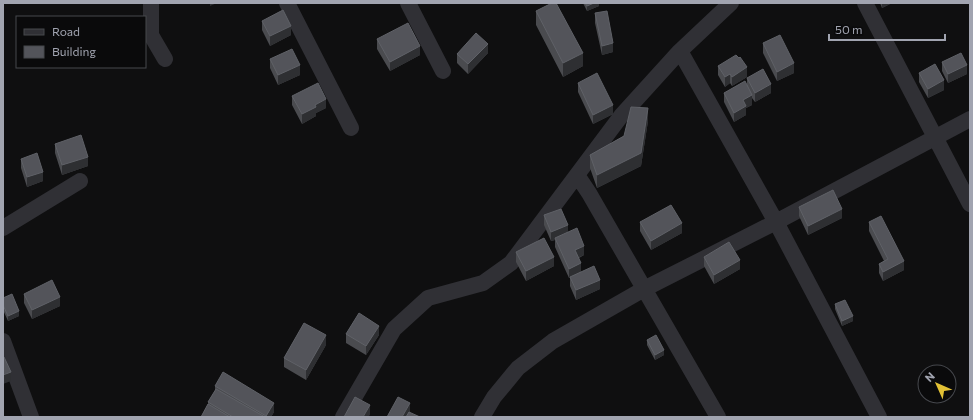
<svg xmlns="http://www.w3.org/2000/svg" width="973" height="420" viewBox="0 0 973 420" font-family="Commissioner,sans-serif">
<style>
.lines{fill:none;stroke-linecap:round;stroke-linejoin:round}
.minor{stroke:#303035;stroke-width:16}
.wall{fill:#4a4b4f}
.shaded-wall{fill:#2e2f32}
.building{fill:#53545a;stroke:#5f6167}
</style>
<rect width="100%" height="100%" fill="#0f0f10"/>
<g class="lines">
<path class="minor" d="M 151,3 L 151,35 L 165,59
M 287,3 L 351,128
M 408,3 L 443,71
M 865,3 L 970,204
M 680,51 L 776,222 L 879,417
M 577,175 L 589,193 L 718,417
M 3,228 L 80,181
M 3,341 L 31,417
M 343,417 L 394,329 L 428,298 L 483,283 L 511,263 L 621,116 L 680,51 L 731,3
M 482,417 L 494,397 L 518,368 L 553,341 L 644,289 L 776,222 L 970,119"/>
</g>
<path class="wall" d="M 583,3 L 599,3 L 599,6 L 587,11 Z
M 880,3 L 892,3 L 882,8 Z
M 536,11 L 583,66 L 563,77 L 536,25 Z
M 595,13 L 613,52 L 602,55 L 595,23 Z
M 262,21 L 291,35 L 270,46 L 262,30 Z
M 377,39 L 420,55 L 390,71 L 377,49 Z
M 763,43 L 794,73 L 777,81 L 763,53 Z
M 970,43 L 970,55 L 969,53 L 969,44 Z
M 488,53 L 468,74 L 457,63 L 457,54 Z
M 270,59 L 300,75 L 278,85 L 270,68 Z
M 942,62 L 967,74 L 948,83 L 942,71 Z
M 718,66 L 747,77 L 732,86 L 730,83 L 725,87 L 718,75 Z
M 919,73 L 944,90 L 928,98 L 919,82 Z
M 747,78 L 771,93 L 755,102 L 752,98 L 752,105 L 746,108 L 746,115 L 734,122 L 724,102 L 724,93 L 747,85 Z
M 578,83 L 613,114 L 593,124 L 578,92 Z
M 292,96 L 326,108 L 316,113 L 316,116 L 302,124 L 292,105 Z
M 648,121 L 641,166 L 597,188 L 590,168 L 590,155 L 624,136 Z
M 55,144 L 88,166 L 62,175 L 55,153 Z
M 21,159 L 43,181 L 27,187 L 21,168 Z
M 799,207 L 842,218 L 808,235 L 799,216 Z
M 544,215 L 568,232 L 584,255 L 579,258 L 581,272 L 600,289 L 576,300 L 570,286 L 570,277 L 569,278 L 555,247 L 555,240 L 551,241 L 544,225 Z
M 640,222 L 682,233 L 651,250 L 640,231 Z
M 869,222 L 904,270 L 883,281 L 879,273 L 879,264 L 884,261 L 869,231 Z
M 516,252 L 554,266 L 526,281 L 516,262 Z
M 704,257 L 740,269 L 714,284 L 704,266 Z
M 24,294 L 60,306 L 32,319 L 24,303 Z
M 3,298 L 19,316 L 8,321 L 3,310 Z
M 835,304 L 853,321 L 842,326 L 835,309 Z
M 346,334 L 379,335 L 366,355 L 346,343 Z
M 647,340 L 664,355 L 655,360 L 647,345 Z
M 326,345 L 306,380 L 284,367 L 284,358 Z
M 215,386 L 274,412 L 271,417 L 201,417 L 208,404 L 208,402 L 215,391 Z"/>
<path class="shaded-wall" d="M 210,3 L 217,3 L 210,6 Z
M 594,3 L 599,3 L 599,6 L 587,11 L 587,6 Z
M 882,3 L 892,3 L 882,8 Z
M 291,26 L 291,35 L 270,46 L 270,36 Z
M 613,43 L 613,52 L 602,55 L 602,46 Z
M 488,44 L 488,53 L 468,74 L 468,64 Z
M 420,46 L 420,55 L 390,71 L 390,62 Z
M 583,53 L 583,66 L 563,77 L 563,63 Z
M 794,63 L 794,73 L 777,81 L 777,72 Z
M 300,65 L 300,75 L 278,85 L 278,75 Z
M 967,65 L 967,74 L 948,83 L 948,74 Z
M 747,67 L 747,77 L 732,86 L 732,77 Z
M 730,74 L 730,83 L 725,87 L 725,77 Z
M 944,80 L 944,90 L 928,98 L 928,89 Z
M 771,84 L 771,93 L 755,102 L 755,93 Z
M 752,95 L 752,105 L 746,108 L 746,115 L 734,122 L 734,113 L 743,100 Z
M 326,99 L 326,108 L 316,113 L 316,116 L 302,124 L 302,114 L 315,105 Z
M 613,105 L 613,114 L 593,124 L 593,115 Z
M 648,108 L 648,121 L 641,166 L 597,188 L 597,175 Z
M 88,157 L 88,166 L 62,175 L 62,165 Z
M 43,172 L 43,181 L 27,187 L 27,177 Z
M 842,209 L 842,218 L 808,235 L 808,226 Z
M 682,223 L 682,233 L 651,250 L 651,241 Z
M 568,225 L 568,235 L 555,238 L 555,240 L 551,241 L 551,232 Z
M 584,246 L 584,255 L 575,259 L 575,250 Z
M 554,257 L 554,266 L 526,281 L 526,271 Z
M 740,260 L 740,269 L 714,284 L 714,275 Z
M 904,261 L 904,270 L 883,281 L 883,272 Z
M 581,263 L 581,272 L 569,278 L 569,269 Z
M 600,280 L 600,289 L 576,300 L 576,290 Z
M 60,297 L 60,306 L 32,319 L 32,310 Z
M 19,311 L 19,316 L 8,321 L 8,316 Z
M 853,316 L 853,321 L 842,326 L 842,321 Z
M 379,326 L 379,335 L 366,355 L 366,346 Z
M 326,335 L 326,345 L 306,380 L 306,370 Z
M 664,350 L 664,355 L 655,360 L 655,355 Z
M 11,372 L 11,381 L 3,384 L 3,375 Z
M 274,403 L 274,412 L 271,417 L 266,417 Z
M 410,403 L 410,412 L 407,417 L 402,417 Z
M 370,405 L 370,415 L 368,417 L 363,417 Z"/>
<path class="building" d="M 552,3 L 556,3 L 583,53 L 563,63 L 536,11 Z
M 585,3 L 594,3 L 587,6 Z
M 283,10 L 291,26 L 270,36 L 262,21 Z
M 607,11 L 613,43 L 602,46 L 595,13 Z
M 408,23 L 420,46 L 390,62 L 377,39 Z
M 476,33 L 488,44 L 468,64 L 457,54 Z
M 780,35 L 794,63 L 777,72 L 763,43 Z
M 292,49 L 300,65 L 278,75 L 270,59 Z
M 961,53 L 967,65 L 948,74 L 942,62 Z
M 736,55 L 739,58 L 740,57 L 747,67 L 732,77 L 730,74 L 725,77 L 718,66 Z
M 935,64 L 944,80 L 928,89 L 919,73 Z
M 763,69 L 771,84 L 755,93 L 747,78 Z
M 597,73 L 613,105 L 593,115 L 578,83 Z
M 745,81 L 752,95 L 743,100 L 746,106 L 734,113 L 724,93 Z
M 318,83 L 326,99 L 315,105 L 316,107 L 302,114 L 292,96 Z
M 631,107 L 648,108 L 641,153 L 597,175 L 590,155 L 624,136 Z
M 81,135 L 88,157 L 62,165 L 55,144 Z
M 37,153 L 43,172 L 27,177 L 21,159 Z
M 833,190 L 842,209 L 808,226 L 799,207 Z
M 671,205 L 682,223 L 651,241 L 640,222 Z
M 561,209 L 568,225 L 551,232 L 544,215 Z
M 881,216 L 904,261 L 883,272 L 879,264 L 888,259 L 869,222 Z
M 577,228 L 584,246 L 575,250 L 581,263 L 569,269 L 555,238 Z
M 544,238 L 554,257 L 526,271 L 516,252 Z
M 729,242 L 740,260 L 714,275 L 704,257 Z
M 594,266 L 600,280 L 576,290 L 570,277 Z
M 52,280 L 60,297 L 32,310 L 24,294 Z
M 12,294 L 19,311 L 8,316 L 3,305 L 3,298 Z
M 845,300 L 853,316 L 842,321 L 835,304 Z
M 359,313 L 379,326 L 366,346 L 346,334 Z
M 304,323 L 326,335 L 306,370 L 284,358 Z
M 656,335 L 664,350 L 655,355 L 647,340 Z
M 3,357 L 4,357 L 11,372 L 3,375 Z
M 223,372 L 274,403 L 266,416 L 215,386 Z
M 216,389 L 265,417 L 233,417 L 208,402 Z
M 355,397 L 370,405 L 363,417 L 344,417 Z
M 398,397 L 410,403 L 402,417 L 387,417 Z
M 208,404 L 230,417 L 201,417 Z
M 409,412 L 420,417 L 406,417 Z"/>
<rect width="973" height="420" fill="none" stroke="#a1a4b0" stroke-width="8"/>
<rect x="16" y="16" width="130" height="52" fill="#0a0a0b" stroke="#46484d"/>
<rect x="24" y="29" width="20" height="6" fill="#303035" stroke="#46484d"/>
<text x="52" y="36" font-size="12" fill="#a1a4b0">Road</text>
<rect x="24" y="46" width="20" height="12" fill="#53545a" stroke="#46484d"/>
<text x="52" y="56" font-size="12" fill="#a1a4b0">Building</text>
<g transform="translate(937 384) rotate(315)"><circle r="19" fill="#0a0a0b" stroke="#46484d"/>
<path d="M0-3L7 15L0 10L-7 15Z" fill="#e2c135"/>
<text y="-6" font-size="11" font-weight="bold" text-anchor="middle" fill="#a1a4b0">N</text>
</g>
<path d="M829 34v6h116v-6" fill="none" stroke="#a1a4b0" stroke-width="2"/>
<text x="835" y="34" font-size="12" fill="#a1a4b0" stroke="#0a0a0b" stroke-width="3" paint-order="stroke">50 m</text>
</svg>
